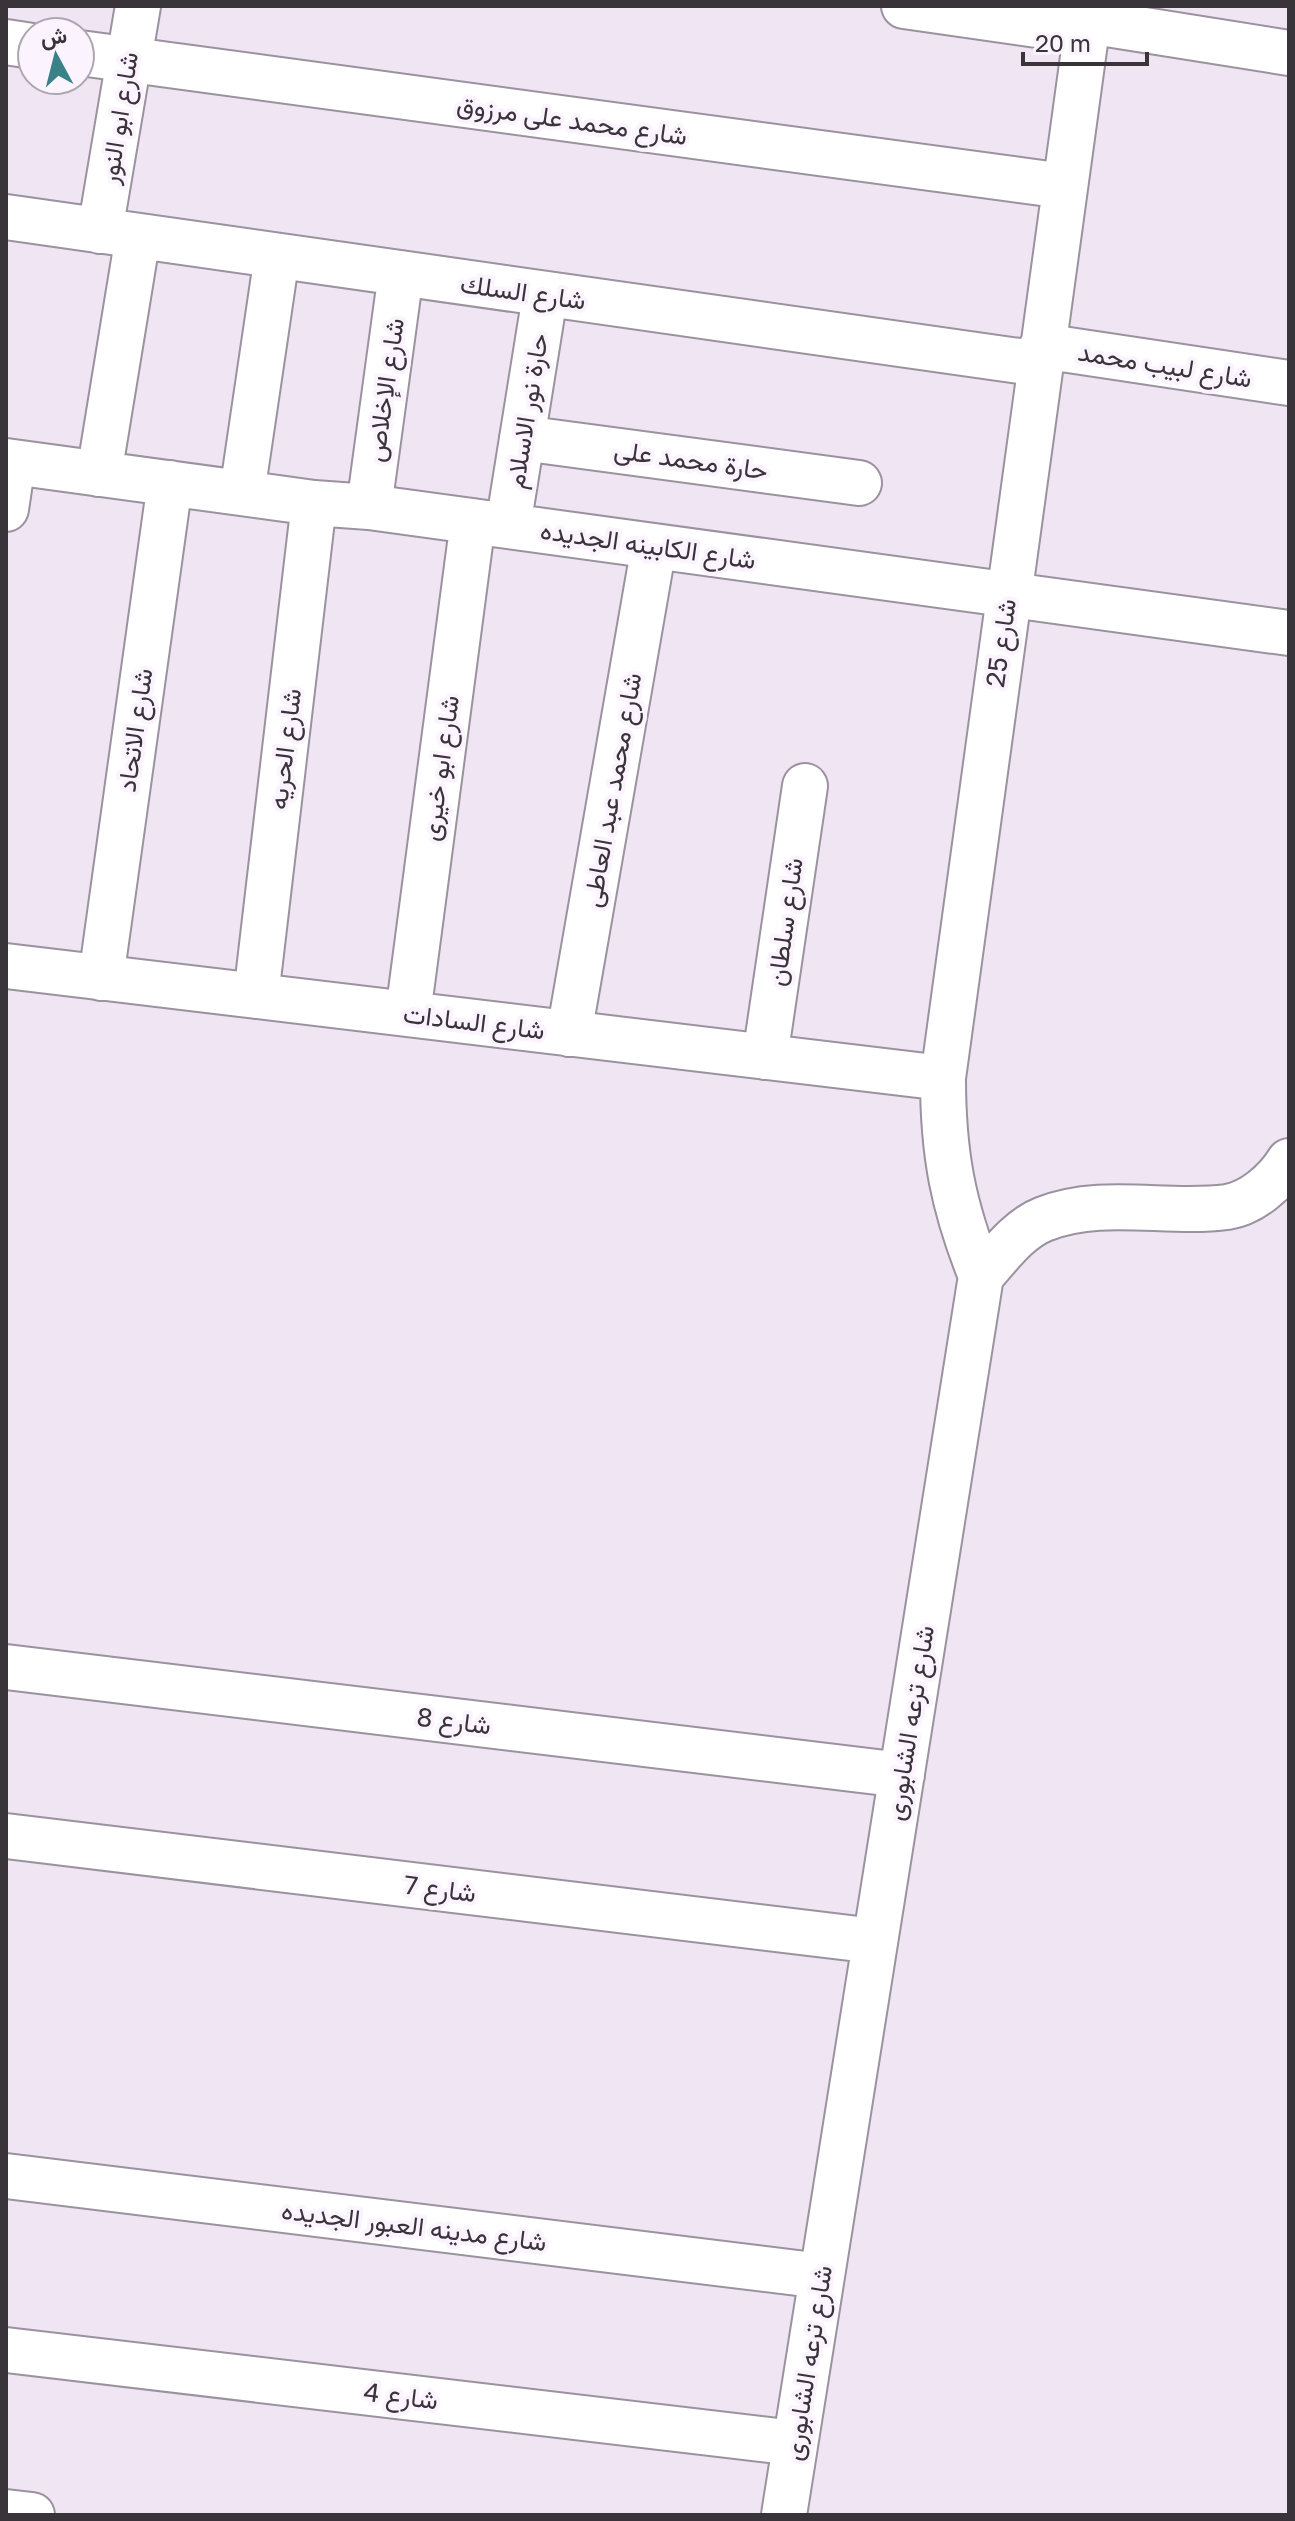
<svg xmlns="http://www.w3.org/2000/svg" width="1295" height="2521" viewBox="0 0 1295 2521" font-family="'Golos Text',Vazirmatn,sans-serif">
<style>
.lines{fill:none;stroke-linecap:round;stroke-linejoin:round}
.minor-casing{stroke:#9b929f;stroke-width:48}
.minor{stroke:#fff;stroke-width:44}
.labels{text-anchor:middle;stroke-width:8;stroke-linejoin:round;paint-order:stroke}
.street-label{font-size:26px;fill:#38343a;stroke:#fbf3fe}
</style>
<rect width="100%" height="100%" fill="#efe5f3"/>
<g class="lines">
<defs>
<path id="minor" d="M 904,6 L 1087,32
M 1088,21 L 1289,53
M 6,42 L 32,46
M 80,53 L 1064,186
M 6,217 L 1040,364
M 100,231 L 138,6
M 1042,346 L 1289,383
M 522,438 L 859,483
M 6,461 L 314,503 L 369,507 L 1289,633
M 99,474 L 138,236
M 242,493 L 277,256
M 369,507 L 401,273
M 6,509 L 13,462
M 508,526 L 545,296
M 6,966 L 943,1078
M 101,978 L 170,483
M 256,996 L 314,503
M 408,1014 L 473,521
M 569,1034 L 654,546
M 765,1057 L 805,786
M 981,1276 C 953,1206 943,1154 943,1078 L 1090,6
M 6,1667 L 902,1775
M 6,1836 L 875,1941
M 6,2176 L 822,2276
M 6,2350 L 795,2443
M 6,2512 L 32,2515
M 784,2515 L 981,1276 C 999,1256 1018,1229 1044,1219 C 1102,1196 1167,1215 1227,1207 C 1252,1203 1276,1182 1289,1161"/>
</defs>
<use href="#minor" class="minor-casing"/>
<use href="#minor" class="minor"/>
</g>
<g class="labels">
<g class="street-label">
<text transform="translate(119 118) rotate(-81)" y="9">شارع ابو النور</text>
<text transform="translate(572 120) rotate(8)" y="9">شارع محمد على مرزوق</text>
<text transform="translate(523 292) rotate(8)" y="9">شارع السلك</text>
<text transform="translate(1165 365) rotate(9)" y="9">شارع لبيب محمد</text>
<text transform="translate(385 390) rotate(-82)" y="9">شارع الإخلاص</text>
<text transform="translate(527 411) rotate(-81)" y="9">حارة نور الاسلام</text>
<text transform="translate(691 460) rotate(8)" y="9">حارة محمد على</text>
<text transform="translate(648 545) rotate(8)" y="9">شارع الكابينه الجديده</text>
<text transform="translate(1001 643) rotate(-82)" y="9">شارع 25</text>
<text transform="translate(135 730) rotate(-82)" y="9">شارع الاتحاد</text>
<text transform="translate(285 749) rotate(-83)" y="9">شارع الحريه</text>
<text transform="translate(440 768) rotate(-82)" y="9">شارع ابو خيرى</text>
<text transform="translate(612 790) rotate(-80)" y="9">شارع محمد عبد العاطى</text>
<text transform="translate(785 922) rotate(-82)" y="9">شارع سلطان</text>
<text transform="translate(474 1022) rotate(7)" y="9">شارع السادات</text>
<text transform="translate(454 1721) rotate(7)" y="9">شارع 8</text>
<text transform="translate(910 1723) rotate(-81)" y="9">شارع ترعه الشابورى</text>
<text transform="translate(440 1889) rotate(7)" y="9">شارع 7</text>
<text transform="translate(414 2226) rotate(7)" y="9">شارع مدينه العبور الجديده</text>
<text transform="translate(808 2363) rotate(-81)" y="9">شارع ترعه الشابورى</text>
<text transform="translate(401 2396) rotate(7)" y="9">شارع 4</text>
</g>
</g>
<rect width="1295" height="2521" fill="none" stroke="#38343a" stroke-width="16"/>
<g transform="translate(56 56) rotate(353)"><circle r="38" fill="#fbf3fe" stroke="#ada7b0" stroke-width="2"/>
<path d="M0-6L14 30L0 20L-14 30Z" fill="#3a8287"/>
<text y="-12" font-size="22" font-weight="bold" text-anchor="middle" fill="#38343a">ش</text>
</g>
<path d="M1023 52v12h124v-12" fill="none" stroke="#38343a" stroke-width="4"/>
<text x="1035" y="52" font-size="24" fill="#38343a" stroke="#fbf3fe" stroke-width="6" paint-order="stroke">20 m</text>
</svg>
